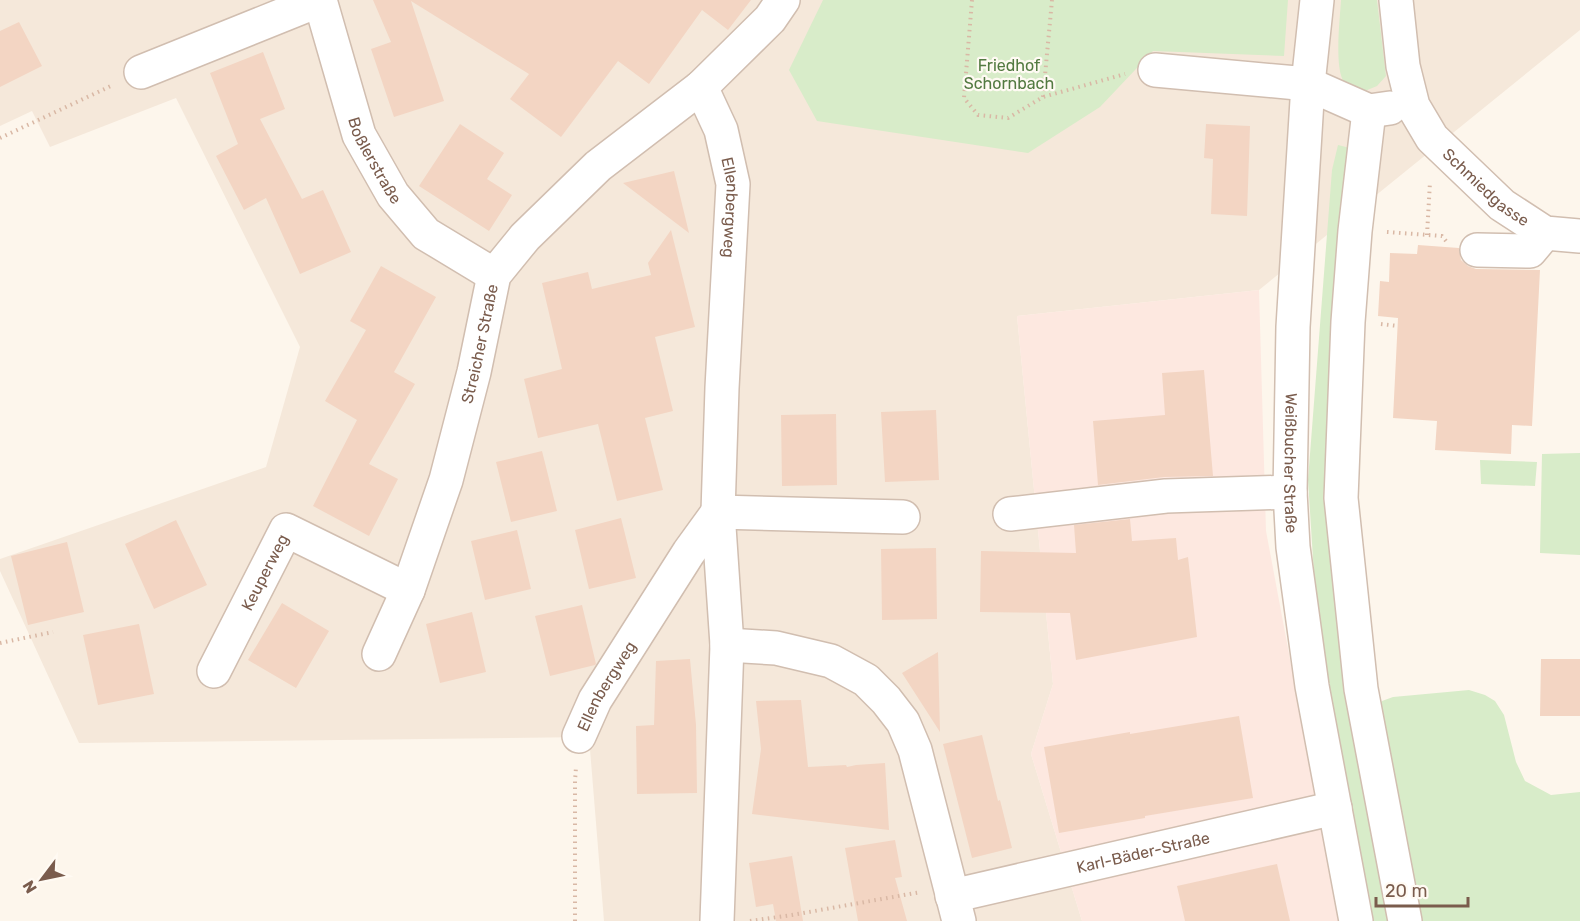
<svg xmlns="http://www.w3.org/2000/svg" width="1580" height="921" viewBox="0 0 1580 921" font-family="Rubik,sans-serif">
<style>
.residential{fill:#f5e8da}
.commercial{fill:#fde8e0}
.green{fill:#d8ecc9}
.building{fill:#f3d5c3}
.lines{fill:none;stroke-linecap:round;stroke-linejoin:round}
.minor-casing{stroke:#d1beb0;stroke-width:36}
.path{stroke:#d9b8a5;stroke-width:4;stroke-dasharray:1.5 4.5;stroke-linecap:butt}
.minor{stroke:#fff;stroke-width:33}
.labels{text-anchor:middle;stroke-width:4.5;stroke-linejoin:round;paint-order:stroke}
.park-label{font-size:16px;fill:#537a41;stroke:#fffaf3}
.street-label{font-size:16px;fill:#7a5c4d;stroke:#fffaf3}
</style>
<rect width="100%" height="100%" fill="#fdf6ec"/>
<path class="residential" d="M 0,0 L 1580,0 L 1580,30 L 1259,290 L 1017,316 L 1053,684 L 1031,754 L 1082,921 L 604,921 L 589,737 L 79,743 L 0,571 L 0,559 L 266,467 L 300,347 L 176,98 L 50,147 L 32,111 L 0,126 Z"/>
<path class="commercial" d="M 1259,290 L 1266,531 L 1339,921 L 1082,921 L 1031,754 L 1053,684 L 1017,316 Z"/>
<path class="green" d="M 823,0 L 1288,0 L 1284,56 L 1153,51 L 1100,107 L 1028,153 L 817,121 L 789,70 Z
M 1341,0 L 1377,0 L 1386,76 L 1377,86 L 1360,93 C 1355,90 1347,86 1344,82 C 1334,67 1340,19 1341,0 Z
M 1338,145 L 1354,149 L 1330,495 L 1396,921 L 1371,921 L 1358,852 L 1316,606 L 1308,480 L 1332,170 Z
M 1580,453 L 1580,555 L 1540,553 L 1542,454 Z
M 1480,460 L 1537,462 L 1535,486 L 1481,484 Z
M 1469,690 L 1485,695 L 1495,701 L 1504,715 L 1516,762 L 1525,781 L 1551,795 L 1580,792 L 1580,921 L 1411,921 L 1377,707 L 1382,701 L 1393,697 Z"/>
<path class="building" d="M 373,0 L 751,0 L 728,30 L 702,10 L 649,84 L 618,61 L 561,137 L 510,99 L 529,74 L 411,1 L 444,101 L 394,117 L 371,49 L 391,42 Z
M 19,22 L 42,66 L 0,87 L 0,31 Z
M 263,52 L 285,109 L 260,119 L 302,199 L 323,190 L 351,252 L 300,274 L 266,198 L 244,210 L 216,156 L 238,144 L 210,73 Z
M 460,124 L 504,153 L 487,179 L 512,195 L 489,231 L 419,186 Z
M 1206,124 L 1250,126 L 1247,216 L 1211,214 L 1213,159 L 1204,158 Z
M 674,171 L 689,233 L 623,183 Z
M 671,230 L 695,327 L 655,337 L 673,411 L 645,418 L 663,490 L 617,501 L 598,424 L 538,438 L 524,379 L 562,369 L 542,283 L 588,272 L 592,289 L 651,275 L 648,263 Z
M 1418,245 L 1459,248 L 1461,260 L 1468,266 L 1476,269 L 1540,270 L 1532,426 L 1512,425 L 1511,454 L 1435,450 L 1437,421 L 1393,418 L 1398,318 L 1378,316 L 1380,281 L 1389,282 L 1390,253 L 1417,254 Z
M 381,266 L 436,297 L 394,372 L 415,384 L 369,464 L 398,479 L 369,536 L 313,506 L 357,420 L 325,401 L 366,330 L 350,321 Z
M 1204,370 L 1213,476 L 1164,477 L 1098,485 L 1093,421 L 1165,415 L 1162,373 Z
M 936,410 L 939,480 L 885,482 L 881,412 Z
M 836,414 L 837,485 L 782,486 L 781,415 Z
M 542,451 L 557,511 L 511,522 L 496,462 Z
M 621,518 L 636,578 L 589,589 L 575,530 Z
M 1130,519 L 1132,541 L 1176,538 L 1178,560 L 1188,557 L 1197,637 L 1076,660 L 1070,613 L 980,612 L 981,551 L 1076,553 L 1074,525 Z
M 176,520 L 207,585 L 154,609 L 125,544 Z
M 517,530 L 531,589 L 485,600 L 471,541 Z
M 67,542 L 84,612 L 28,625 L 11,556 Z
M 936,548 L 937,619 L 882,620 L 881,549 Z
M 282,603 L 329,631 L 296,688 L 248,660 Z
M 582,605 L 596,664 L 595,665 L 550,676 L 535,616 Z
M 472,612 L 486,672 L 440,683 L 426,624 Z
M 139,624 L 154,694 L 98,705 L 83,635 Z
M 938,652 L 940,732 L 902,673 Z
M 690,659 L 696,725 L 697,793 L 637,794 L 636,726 L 654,725 L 656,661 Z
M 1541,659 L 1580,659 L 1580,716 L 1540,716 Z
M 801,700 L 808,767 L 846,765 L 847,767 L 856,765 L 885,763 L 889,830 L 752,814 L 761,749 L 756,701 Z
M 1239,716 L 1253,798 L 1145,816 L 1145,818 L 1059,833 L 1044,747 L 1130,732 L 1130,734 Z
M 982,735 L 998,801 L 1000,800 L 1012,848 L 972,858 L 943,744 Z
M 895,840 L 902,877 L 895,878 L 907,921 L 858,921 L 845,848 Z
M 792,856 L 803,921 L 776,921 L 773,904 L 756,907 L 749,863 Z
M 1277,864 L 1290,921 L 1185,921 L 1177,886 Z"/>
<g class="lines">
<defs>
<g id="minor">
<path id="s1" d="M 320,0 L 359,135 L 393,195 L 426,234 L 494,275"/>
<path id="s2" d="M 1317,0 L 1308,84 L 1293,327 L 1290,492 L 1293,547 L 1312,686 L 1356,921"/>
<path id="s3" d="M 1396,0 L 1403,66 L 1413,106 L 1432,138 L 1502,205 L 1545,233 L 1580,236"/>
<path d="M 1155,70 L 1308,84 L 1369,111 L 1390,108"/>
<path d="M 141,72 L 320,0"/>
<path id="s4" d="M 701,87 L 721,130 L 733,184 L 722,388 L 718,512 L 727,645 L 717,921"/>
<path d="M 1369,111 L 1355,231 L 1348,322 L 1341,498 L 1361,689 L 1405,921"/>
<path d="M 1477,250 L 1530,251 L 1545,233"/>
<path d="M 718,512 L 903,517"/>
<path d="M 1010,514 L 1166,496 L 1290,492"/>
<path d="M 727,645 L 776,648 L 831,661 L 866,680 L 886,700 L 903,722 L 915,750 L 959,921"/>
<path id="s5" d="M 379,654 L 408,590 L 446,480 L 474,372 L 494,275 L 525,237 L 598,166 L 701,87 L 770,19 L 783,0"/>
<path id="s6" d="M 214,671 L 286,530 L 408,590"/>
<path id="s7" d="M 579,736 L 595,700 L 689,552 L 718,512"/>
<path id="s8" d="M 952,896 L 1335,808"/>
</g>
</defs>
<use href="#minor" class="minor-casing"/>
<path class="path" d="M 972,0 L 964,98 L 978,115 L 1008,118 L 1043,97 L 1125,74
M 1043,97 L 1052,0
M 0,138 L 113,85
M 1387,232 L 1442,236 L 1446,241
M 1427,235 L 1430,182
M 1381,324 L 1398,326
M 0,643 L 53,632
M 575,921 L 575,781 L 576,767
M 750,921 L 792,915 L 921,892"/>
<use href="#minor" class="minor"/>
</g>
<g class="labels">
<g class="park-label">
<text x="1009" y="71">Friedhof<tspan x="1009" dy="18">Schornbach</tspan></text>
</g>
<g class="street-label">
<text dy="6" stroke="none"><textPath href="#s1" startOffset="170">Boßlerstraße</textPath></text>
<text dy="6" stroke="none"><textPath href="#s3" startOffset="218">Schmiedgasse</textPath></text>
<text dy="6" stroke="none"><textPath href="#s4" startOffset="126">Ellenbergweg</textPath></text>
<text dy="6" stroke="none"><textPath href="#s5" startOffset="327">Streicher Straße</textPath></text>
<text dy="6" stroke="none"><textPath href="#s2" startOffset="464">Weißbucher Straße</textPath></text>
<text dy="6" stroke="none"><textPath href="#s6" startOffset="111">Keuperweg</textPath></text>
<text dy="6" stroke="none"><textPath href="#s7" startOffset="57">Ellenbergweg</textPath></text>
<text dy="6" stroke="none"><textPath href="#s8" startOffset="196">Karl-Bäder-Straße</textPath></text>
</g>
</g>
<g transform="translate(42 879) rotate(238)" stroke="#fffaf3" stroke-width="4.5" paint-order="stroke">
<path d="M0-4.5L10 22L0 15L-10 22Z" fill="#7a5c4d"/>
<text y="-9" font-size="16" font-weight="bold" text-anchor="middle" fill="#7a5c4d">N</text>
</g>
<path d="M1376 897v9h92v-9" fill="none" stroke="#7a5c4d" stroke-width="3"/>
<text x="1385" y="897" font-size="18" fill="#7a5c4d" stroke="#fffaf3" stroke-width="4.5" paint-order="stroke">20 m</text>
</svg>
